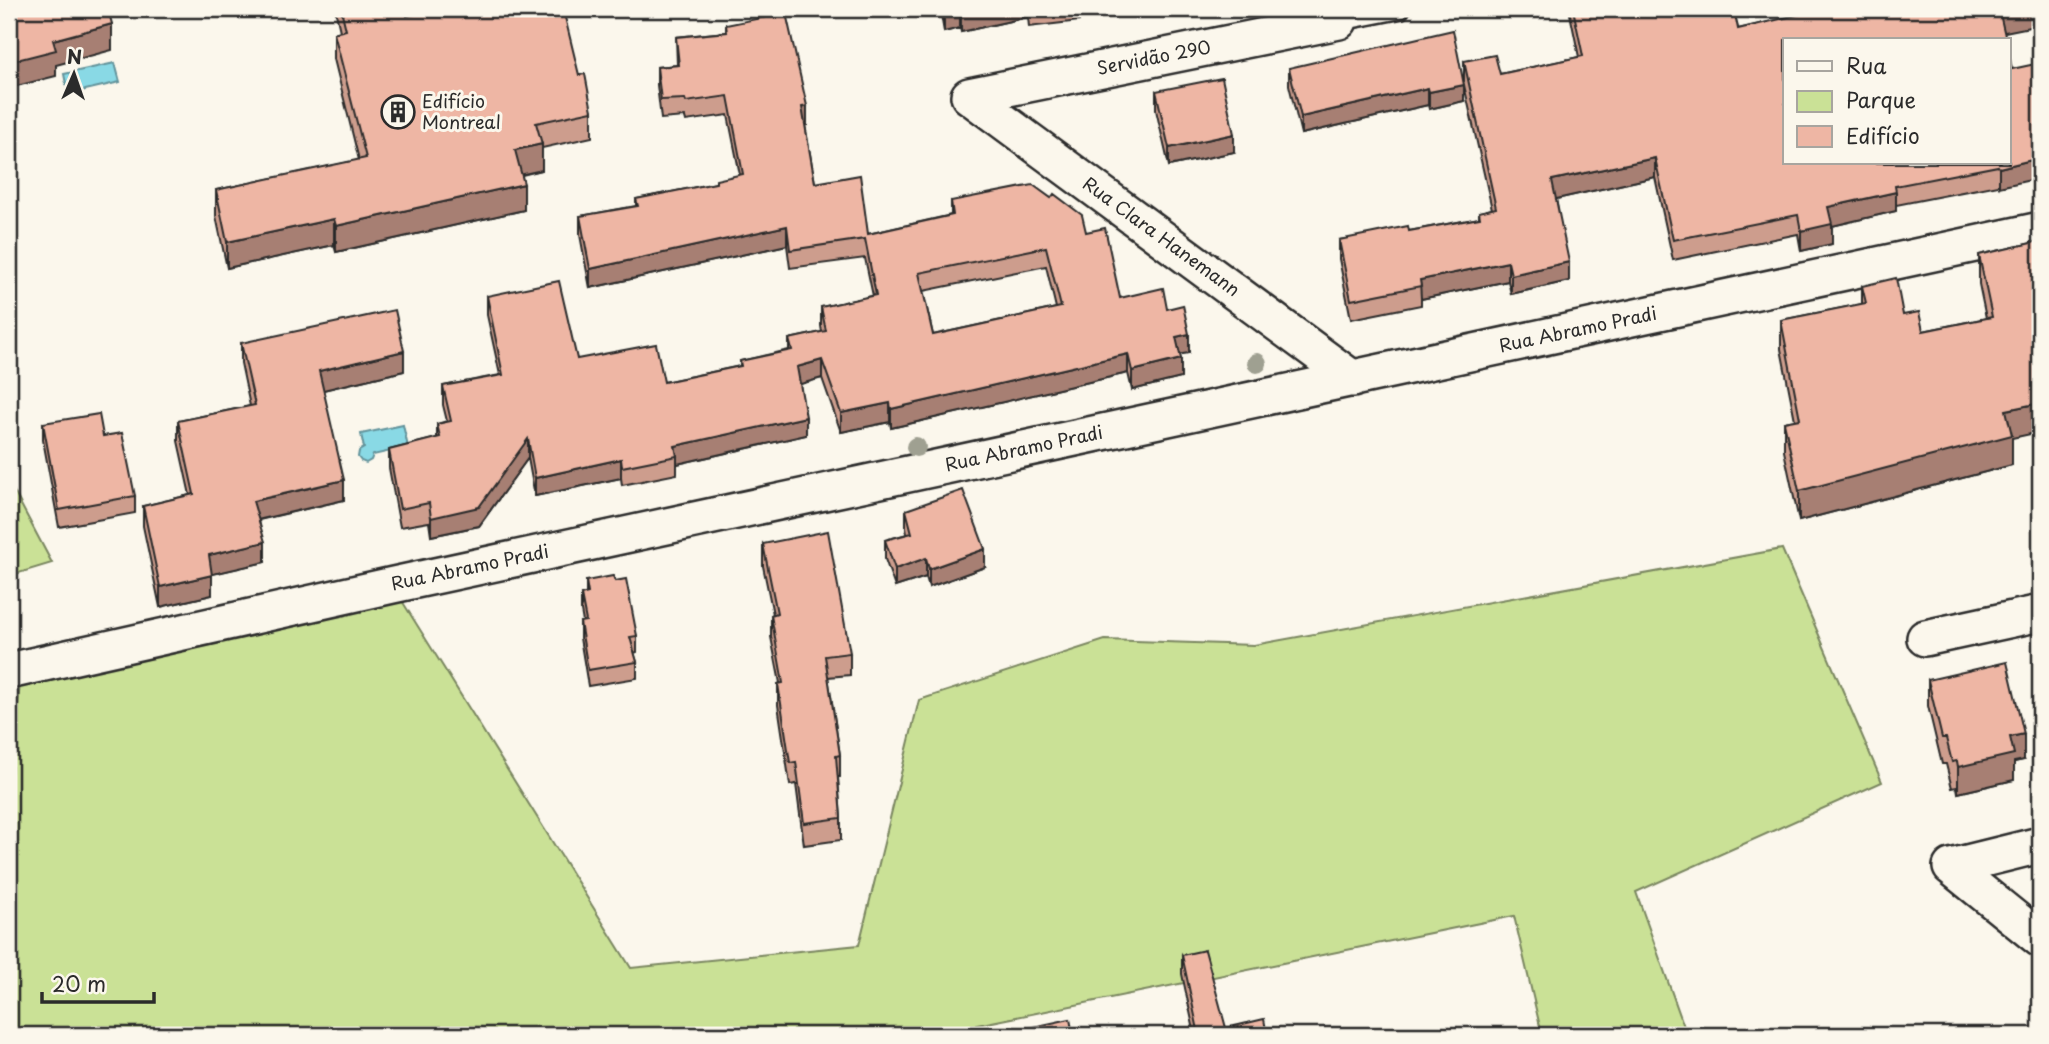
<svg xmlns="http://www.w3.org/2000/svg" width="2049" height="1044" viewBox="0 0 2049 1044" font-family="'Playpen Sans',sans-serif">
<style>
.green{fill:#cae196;stroke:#7a8660;stroke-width:2}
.water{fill:#89d9e5;stroke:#63939b;stroke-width:2}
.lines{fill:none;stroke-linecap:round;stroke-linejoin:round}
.service-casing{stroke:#2b2b2b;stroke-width:23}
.minor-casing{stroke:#2b2b2b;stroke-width:40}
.service{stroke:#fbf7ec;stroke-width:18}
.minor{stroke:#fbf7ec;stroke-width:35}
.tree{fill:#9fa091}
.wall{fill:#cd9d8d;stroke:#2b2b2b;stroke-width:2;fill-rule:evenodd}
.shaded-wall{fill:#a77f73;stroke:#2b2b2b;stroke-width:2}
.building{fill:#eeb6a4;stroke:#2b2b2b;stroke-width:2;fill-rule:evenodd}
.labels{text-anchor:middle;stroke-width:6;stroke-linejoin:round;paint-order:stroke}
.street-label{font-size:18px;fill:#2b2b2b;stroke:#fbf7ec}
.poi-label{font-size:18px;fill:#2b2b2b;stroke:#fbf7ec;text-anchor:start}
</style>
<rect width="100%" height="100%" fill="#fbf7ec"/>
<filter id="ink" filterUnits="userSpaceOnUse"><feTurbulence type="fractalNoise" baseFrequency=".0143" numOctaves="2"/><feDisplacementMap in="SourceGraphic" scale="14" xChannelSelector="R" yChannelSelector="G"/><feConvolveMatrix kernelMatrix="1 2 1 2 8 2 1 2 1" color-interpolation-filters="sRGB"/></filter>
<g filter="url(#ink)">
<path class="green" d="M 9,482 L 52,563 L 9,576 Z
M 1782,549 L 1882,782 L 1636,892 L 1687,1035 L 1542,1035 L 1514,916 L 938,1033 L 937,1035 L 9,1035 L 9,795 L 21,673 L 399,596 L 631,968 L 859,945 L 919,700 L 1105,640 L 1254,645 Z"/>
<path class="water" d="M 115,63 L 120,82 L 68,94 L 64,74 Z
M 403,425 L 408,447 L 373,455 L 371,460 L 366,463 L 361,461 L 358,457 L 359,451 L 364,448 L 361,434 Z"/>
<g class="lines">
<defs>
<path id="service" d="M 1339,21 L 1400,9"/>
<path id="minor" d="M 969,96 L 1353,379
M 969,96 L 1339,21
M 1925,638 L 2040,613
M 9,671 L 393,585 L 2040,230
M 1951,867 L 2040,939
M 1951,867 L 2040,845"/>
</defs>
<use href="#service" class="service-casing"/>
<use href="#minor" class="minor-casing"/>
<use href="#service" class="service"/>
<use href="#minor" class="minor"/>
</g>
<g class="tree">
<circle cx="1257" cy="363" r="10"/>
<circle cx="916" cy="447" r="10"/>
</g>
<path class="wall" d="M 335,9 L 406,9 L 407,16 L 579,75 L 592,111 L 592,137 L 542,148 L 542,170 L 522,175 L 524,210 L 336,252 L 334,245 L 227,268 L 216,216 L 216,190 L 359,160 L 334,59 L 334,33 L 340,31 Z
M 940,9 L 1079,9 L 1079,21 L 1029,27 L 1028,17 L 961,32 L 960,28 L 944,32 Z
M 1570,9 L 1734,9 L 1738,29 L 1817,11 L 1817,9 L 2040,9 L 1785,40 L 1785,163 L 2009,163 L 1999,187 L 1998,185 L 1896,205 L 1896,211 L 1832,226 L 1832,244 L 1801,251 L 1798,234 L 1673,260 L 1655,177 L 1556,199 L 1569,281 L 1511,294 L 1508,281 L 1421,299 L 1421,305 L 1351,319 L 1339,259 L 1339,240 L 1409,231 L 1479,218 L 1479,212 L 1492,209 L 1464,85 L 1464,101 L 1429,109 L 1428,105 L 1301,134 L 1289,85 L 1289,68 L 1464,81 L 1464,61 L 1500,74 L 1579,57 L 1570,14 Z
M 726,25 L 807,125 L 805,125 L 815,183 L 868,234 L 951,215 L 951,201 L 1086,232 L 1120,298 L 1167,309 L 1189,353 L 1180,354 L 1181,378 L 1132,390 L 1128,373 L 891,428 L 890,422 L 841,432 L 822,378 L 800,384 L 806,435 L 677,464 L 677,474 L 622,485 L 621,478 L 535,496 L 528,458 L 479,526 L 431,536 L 429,522 L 400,527 L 389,468 L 389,450 L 437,438 L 437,424 L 447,421 L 443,405 L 443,386 L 500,375 L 487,315 L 487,296 L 577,359 L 664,382 L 740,366 L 740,361 L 789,350 L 789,339 L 822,332 L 821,326 L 821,307 L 873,296 L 865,258 L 790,268 L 787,245 L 590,288 L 580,235 L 580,216 L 636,206 L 636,199 L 716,183 L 740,175 L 728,115 L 686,121 L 685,117 L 661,119 L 657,85 L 657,67 L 677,65 L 676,37 L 726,32 ZM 1046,266 L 1056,308 L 933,335 L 923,291 Z
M 1156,91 L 1234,152 L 1169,166 L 1156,110 Z
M 2040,241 L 2012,438 L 2012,465 L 1799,521 L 1784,451 L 1784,422 L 1795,420 L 1781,349 L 1781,320 L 1862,304 L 1862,286 L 1923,331 L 1986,318 L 1979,284 L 1979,255 Z
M 241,343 L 404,371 L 323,390 L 344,500 L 259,520 L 265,562 L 212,574 L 212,595 L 160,607 L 143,526 L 143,506 L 190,495 L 178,441 L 178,421 L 250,406 L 241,363 Z
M 43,423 L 103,436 L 135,496 L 135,513 L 59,527 L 43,440 Z
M 906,510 L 985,567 L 929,587 L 926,577 L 895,587 L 885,559 L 885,540 L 907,534 L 906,528 Z
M 763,544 L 850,653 L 850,675 L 828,677 L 840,755 L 840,777 L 838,777 L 841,818 L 841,840 L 804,845 L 796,784 L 790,785 L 778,705 L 778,684 L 780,683 L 771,637 L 771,615 L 773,614 L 763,566 Z
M 586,581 L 615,581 L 637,636 L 637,652 L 634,653 L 637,662 L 637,678 L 588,686 L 580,638 L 580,622 L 583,622 L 581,611 L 581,595 L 586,594 Z
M 1928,680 L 2024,760 L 2014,762 L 2014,780 L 1958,793 L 1957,787 L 1952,788 L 1946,764 L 1942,764 L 1928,706 Z
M 1182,955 L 1226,1028 L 1267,1035 L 1195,1035 L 1182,974 Z"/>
<path class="shaded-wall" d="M 988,9 L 1028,9 L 1028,17 L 961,32 L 961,15 Z
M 2026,9 L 2040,9 L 2040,25 L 2000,33 L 2000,14 Z
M 960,11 L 960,28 L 944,32 L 944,15 Z
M 112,24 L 112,50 L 56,65 L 56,76 L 9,88 L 9,62 L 53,40 Z
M 1464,85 L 1464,101 L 1429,109 L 1429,92 Z
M 1428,88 L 1428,105 L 1301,134 L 1301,117 Z
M 807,106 L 807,125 L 802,126 L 802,107 Z
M 1234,134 L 1234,152 L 1169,166 L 1169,148 Z
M 542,144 L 542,170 L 515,176 L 515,150 Z
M 1655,158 L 1655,177 L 1552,200 L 1552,180 Z
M 2040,158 L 2040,178 L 1999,187 L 1999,168 Z
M 524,184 L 524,210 L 336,252 L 336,226 Z
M 1896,192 L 1896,211 L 1832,226 L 1832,244 L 1801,251 L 1801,231 L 1828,207 Z
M 334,219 L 334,245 L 227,268 L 227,242 Z
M 787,226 L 787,245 L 590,288 L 590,269 Z
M 1508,262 L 1508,281 L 1421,299 L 1420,280 Z
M 1569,262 L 1569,281 L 1511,294 L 1511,275 Z
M 1189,334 L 1189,353 L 1176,355 L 1176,337 Z
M 404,351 L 404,371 L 319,391 L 319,371 Z
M 1128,354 L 1128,373 L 891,428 L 891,409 Z
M 1181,359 L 1181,378 L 1132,390 L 1132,371 Z
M 822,360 L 822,378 L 797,385 L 797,367 Z
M 890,403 L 890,422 L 841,432 L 841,413 Z
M 2040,403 L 2040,432 L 2012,438 L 2012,465 L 1799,521 L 1799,491 L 2006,410 Z
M 806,417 L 806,435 L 677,464 L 677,456 L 675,446 Z
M 528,439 L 528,458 L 479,526 L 431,536 L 431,518 Z
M 621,459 L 621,478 L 535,496 L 535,478 Z
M 344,480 L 344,500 L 253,521 L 253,501 Z
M 265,542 L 265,562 L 209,575 L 209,555 Z
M 985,549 L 985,567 L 929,587 L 929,569 Z
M 926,558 L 926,577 L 895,587 L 895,569 Z
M 212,575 L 212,595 L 160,607 L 160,587 Z
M 2024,734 L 2024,760 L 2014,762 L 2014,780 L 1958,793 L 1958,767 L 2010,737 Z"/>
<path class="building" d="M 9,9 L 108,9 L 112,24 L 53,40 L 56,50 L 9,62 Z
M 341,9 L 406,9 L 407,16 L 436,9 L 563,9 L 579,75 L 585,74 L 592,111 L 536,123 L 542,144 L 515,150 L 524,184 L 336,226 L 334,219 L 227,242 L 216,190 L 366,158 L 334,33 L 346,30 Z
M 943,9 L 988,9 L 961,15 L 960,11 L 944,15 Z
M 1573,9 L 1734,9 L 1738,29 L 1818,10 L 1818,9 L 2026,9 L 2000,14 L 2006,40 L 1785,40 L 1785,163 L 2009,163 L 2009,54 L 2012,69 L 2040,63 L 2040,158 L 1999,168 L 1998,166 L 1895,186 L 1896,192 L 1828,207 L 1832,224 L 1801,231 L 1798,215 L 1673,240 L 1655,158 L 1552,180 L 1569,262 L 1511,275 L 1508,262 L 1420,280 L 1421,286 L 1351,300 L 1339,240 L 1408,226 L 1409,231 L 1480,218 L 1479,212 L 1496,208 L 1464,61 L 1495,55 L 1500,74 L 1583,56 Z
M 786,13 L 807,106 L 802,107 L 815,183 L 860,175 L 868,234 L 953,215 L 951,201 L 1033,185 L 1051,198 L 1054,194 L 1082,215 L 1086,232 L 1105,228 L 1120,298 L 1163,288 L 1167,309 L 1183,305 L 1189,334 L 1176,337 L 1181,359 L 1132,371 L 1128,354 L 891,409 L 890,403 L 841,413 L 822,360 L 797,367 L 806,417 L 675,446 L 677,456 L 622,467 L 621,459 L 535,478 L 528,439 L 479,507 L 431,518 L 429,503 L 400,509 L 389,450 L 440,437 L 437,424 L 451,421 L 443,386 L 503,375 L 487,296 L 559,281 L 577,359 L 656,344 L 664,382 L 741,366 L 740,361 L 792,350 L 789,339 L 826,331 L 821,307 L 876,295 L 865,239 L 790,250 L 787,226 L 590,269 L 580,216 L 638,206 L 636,199 L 716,183 L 716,180 L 743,174 L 728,96 L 686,102 L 685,99 L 661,100 L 657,67 L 679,65 L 676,37 L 727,32 L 726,25 ZM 1046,247 L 1061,307 L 933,335 L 919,273 Z
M 1453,30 L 1464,85 L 1429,92 L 1428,88 L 1301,117 L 1289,68 Z
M 1222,78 L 1234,134 L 1169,148 L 1156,91 Z
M 2040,241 L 2040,403 L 2006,410 L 2012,435 L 1799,491 L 1784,422 L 1800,419 L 1781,320 L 1866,303 L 1862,286 L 1896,278 L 1903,315 L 1919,312 L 1923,331 L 1992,317 L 1979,255 Z
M 395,310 L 404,351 L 319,371 L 344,480 L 253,501 L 265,542 L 209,555 L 212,575 L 160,587 L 143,506 L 194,494 L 178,421 L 255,405 L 241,343 Z
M 99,414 L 103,436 L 122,433 L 135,496 L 59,510 L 43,423 Z
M 963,490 L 985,549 L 929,569 L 926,558 L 895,569 L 885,540 L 912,533 L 906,510 Z
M 828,531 L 850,653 L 825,656 L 840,755 L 836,756 L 841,818 L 804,823 L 796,762 L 790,763 L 778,684 L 783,683 L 771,615 L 777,613 L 763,544 Z
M 613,576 L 615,581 L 626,579 L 637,636 L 630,637 L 637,662 L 588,670 L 580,622 L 586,621 L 581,595 L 588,593 L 586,581 Z
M 2007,662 L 2024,734 L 2010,737 L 2014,754 L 1958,767 L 1957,761 L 1952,762 L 1946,738 L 1942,738 L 1928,680 Z
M 1205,950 L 1226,1028 L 1264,1019 L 1267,1035 L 1199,1035 L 1182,955 Z
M 1070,1019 L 1073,1034 L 1097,1029 L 1099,1035 L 997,1035 Z"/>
</g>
<defs>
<symbol id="building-ring" viewBox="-11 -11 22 22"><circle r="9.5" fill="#fbf7ec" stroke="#2b2b2b" stroke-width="1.5"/><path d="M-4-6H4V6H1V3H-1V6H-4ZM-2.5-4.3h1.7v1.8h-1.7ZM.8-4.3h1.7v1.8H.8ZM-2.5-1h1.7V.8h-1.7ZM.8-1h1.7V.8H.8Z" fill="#2b2b2b"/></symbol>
</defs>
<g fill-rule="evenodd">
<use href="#building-ring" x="379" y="93" width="38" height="38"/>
</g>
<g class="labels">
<g class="street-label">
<text transform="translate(1154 58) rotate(-11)" y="6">Servidão 290</text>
<text transform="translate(1161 237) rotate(36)" y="6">Rua Clara Hanemann</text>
<text transform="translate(1578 330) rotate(-12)" y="6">Rua Abramo Pradi</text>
<text transform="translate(1024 449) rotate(-12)" y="6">Rua Abramo Pradi</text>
<text transform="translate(470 568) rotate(-12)" y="6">Rua Abramo Pradi</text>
</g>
<g class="poi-label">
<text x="422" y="108">Edifício<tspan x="422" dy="21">Montreal</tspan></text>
</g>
</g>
<rect width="2049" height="1044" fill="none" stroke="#fbf7ec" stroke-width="35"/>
<rect x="18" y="18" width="2014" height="1009" fill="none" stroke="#2b2b2b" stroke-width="2.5" filter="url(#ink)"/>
<rect x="1783" y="38" width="228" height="126" fill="#fbf7ec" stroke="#a8a59f" stroke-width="2"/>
<rect x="1797" y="61" width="35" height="10" fill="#fbf7ec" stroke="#a8a59f" stroke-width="2"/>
<text x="1846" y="74" font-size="21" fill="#2b2b2b">Rua</text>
<rect x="1797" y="91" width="35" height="21" fill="#cae196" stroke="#a8a59f" stroke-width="2"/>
<text x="1846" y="108" font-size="21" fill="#2b2b2b">Parque</text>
<rect x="1797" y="126" width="35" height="21" fill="#eeb6a4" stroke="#a8a59f" stroke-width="2"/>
<text x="1846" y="144" font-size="21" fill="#2b2b2b">Edifício</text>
<g transform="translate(74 74) rotate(2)" stroke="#fbf7ec" stroke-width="5" paint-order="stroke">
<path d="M0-5L12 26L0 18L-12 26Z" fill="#2b2b2b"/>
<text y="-10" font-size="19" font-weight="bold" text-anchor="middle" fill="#2b2b2b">N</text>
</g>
<path d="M42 992v10h112v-10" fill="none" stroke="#2b2b2b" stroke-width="3.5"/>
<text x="52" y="992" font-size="21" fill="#2b2b2b" stroke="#fbf7ec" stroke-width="5" paint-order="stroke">20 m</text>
</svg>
